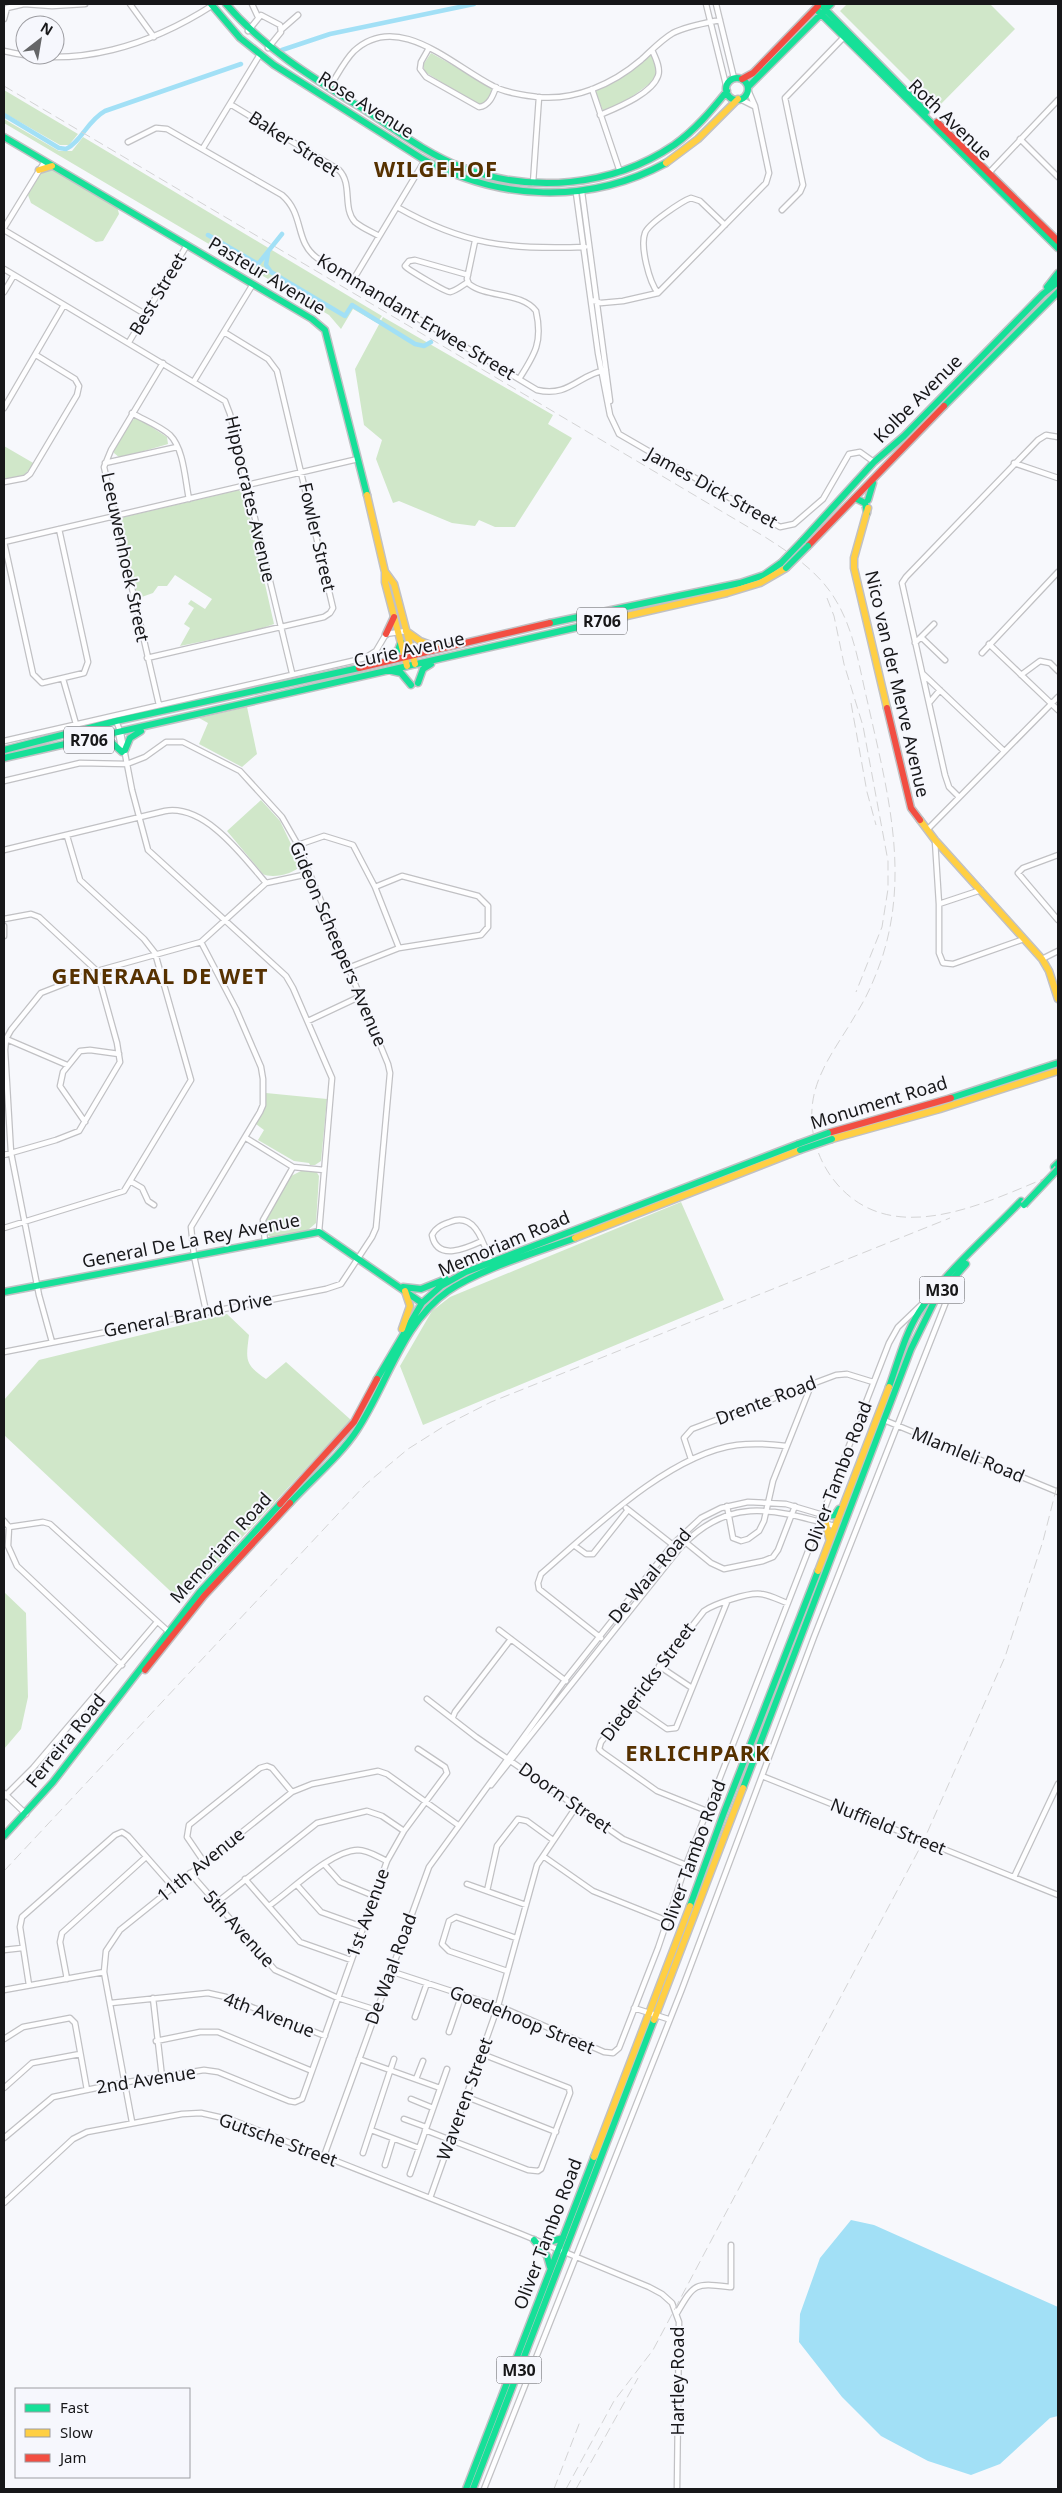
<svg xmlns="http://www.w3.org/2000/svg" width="1062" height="2493" viewBox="0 0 1062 2493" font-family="'Noto Sans',sans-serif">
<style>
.green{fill:#d0e7c9}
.water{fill:#a2e0f6}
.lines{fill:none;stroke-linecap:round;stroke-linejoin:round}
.canal{stroke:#a2e0f6;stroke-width:4.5}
.street-casing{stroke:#c1c1c4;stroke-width:7}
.fast-casing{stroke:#c1c1c4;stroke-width:9}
.slow-casing{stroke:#c1c1c4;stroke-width:9}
.jam-casing{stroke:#c1c1c4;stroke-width:9}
.street{stroke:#fefeff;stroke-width:4.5}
.fast{stroke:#16e098;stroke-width:6}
.slow{stroke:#ffcf43;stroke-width:6}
.jam{stroke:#f24e42;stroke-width:6}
.rail{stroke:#d4d4d5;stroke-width:1;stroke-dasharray:10 5;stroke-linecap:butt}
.fast-bridge-casing{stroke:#c1c1c4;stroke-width:9;stroke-linecap:butt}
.fast-bridge{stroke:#16e098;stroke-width:6}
.labels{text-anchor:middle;stroke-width:4;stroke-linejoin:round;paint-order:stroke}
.shield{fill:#f6f7fd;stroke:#5a5a5d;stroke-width:1}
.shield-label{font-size:16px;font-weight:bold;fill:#171719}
.street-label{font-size:18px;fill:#171719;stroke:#f6f7fd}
.district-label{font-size:22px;font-weight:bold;letter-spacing:1px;fill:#563100;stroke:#f6f7fd}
</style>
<rect width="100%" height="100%" fill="#f7f8fc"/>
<path class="green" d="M 847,4 L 990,4 L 1015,29 L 937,108 L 840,11 Z
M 431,53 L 492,87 L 489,101 L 478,105 L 425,72 L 423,65 Z
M 650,55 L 655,58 L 658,75 L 656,79 L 626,101 L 603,111 L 595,91 L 625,75 Z
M 4,90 L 78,134 L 69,145 L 60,145 L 4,113 Z
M 4,119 L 59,151 L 72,151 L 83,137 L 382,316 L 377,323 L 353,309 L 341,329 L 329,315 L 4,123 Z
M 53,169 L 117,206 L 119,214 L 103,241 L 96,242 L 31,203 L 28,195 L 42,171 Z
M 383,317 L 553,415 L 548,424 L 572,438 L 515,527 L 495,527 L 479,520 L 475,526 L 452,523 L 399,501 L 393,503 L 376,459 L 382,440 L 364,425 L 355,369 Z
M 134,419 L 139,419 L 167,437 L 168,444 L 120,458 L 114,453 L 114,449 L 130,422 Z
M 4,446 L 35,464 L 22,477 L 4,481 Z
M 239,490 L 245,495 L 274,624 L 254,631 L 180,646 L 190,628 L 184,624 L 194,608 L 188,604 L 191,600 L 205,609 L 212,599 L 175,575 L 167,586 L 158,586 L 153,593 L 136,599 L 120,521 L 124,517 Z
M 247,707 L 257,754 L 242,767 L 199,744 L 208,723 L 199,718 Z
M 261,800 L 280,821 L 301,865 C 295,874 272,879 263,874 L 227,831 Z
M 266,1093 L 327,1099 L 321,1161 L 315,1165 L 310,1165 L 309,1163 L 294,1161 L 258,1140 L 264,1130 L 256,1124 L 265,1107 Z
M 303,1170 L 316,1171 L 319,1176 L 316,1223 L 308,1230 L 272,1238 L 266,1234 L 263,1226 L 266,1219 L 291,1176 Z
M 681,1202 L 724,1300 L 423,1425 L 400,1366 L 432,1311 L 450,1297 Z
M 227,1314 L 249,1335 C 246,1360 244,1364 266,1379 L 286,1362 L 351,1420 L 182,1602 L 4,1435 L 4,1400 L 39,1360 Z
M 4,1592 L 26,1613 L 28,1697 L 21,1729 L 4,1749 Z"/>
<path class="water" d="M 851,2220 L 874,2225 L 1058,2307 L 1058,2416 L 1050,2418 L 1000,2464 L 971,2475 L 928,2461 L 881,2436 L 842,2397 L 799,2342 L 800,2314 L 820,2258 Z"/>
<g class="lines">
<path class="canal" d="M 282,50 L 330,34 L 474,4
M 4,115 L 59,148 L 66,149 C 82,141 87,121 105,111 L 241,64
M 208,235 L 258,264 L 282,234
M 268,253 L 266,265 L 271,272 L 345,316 L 352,305 L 415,344 L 424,346 L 431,342"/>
<defs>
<path id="street" d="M 130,4 L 154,37
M 252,4 L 258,17
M 706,4 L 727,89
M 716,4 L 734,78
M 4,19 L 7,8 L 24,4 L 52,6 L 85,4
M 282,29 L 298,15
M 248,31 L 261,15 L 280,25 L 281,32 L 268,48
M 429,48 L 421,62 L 420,69 L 426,77 L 479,107 C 489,106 493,96 496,87
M 4,51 C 77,69 151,45 213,5
M 329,88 C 337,76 344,61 354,51 C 398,10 453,66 493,86 C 506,93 523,95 537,97 C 575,101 613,84 641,60 C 651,51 661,40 673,33 C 687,26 705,23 720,20
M 592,89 L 620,172
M 740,99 L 754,106
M 230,104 L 339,170 C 353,184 342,208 355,222 C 362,228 372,232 379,236
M 600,115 C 616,108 652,94 658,76 C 661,68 655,57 652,50
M 1020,139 L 1058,177
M 128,142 L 156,128 L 167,129 L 282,195 C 305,215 294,241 317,258 L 537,390 C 569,398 579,374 606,370
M 203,148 L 259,56
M 987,175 L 1058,100
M 533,183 L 539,97
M 582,192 L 610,401
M 576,193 L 598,353 L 610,415 L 619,434 L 780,527 L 794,524 L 823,499 L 849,454 L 860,452 L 874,462
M 397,207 C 464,245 509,250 585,247
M 782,210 L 800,192 L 803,185 L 785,98 L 844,37
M 4,228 L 45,161
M 4,230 L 145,314
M 475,241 L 467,279 L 469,284 C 487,298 522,292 536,311 C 543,342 535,354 519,379
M 4,269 L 225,401 L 230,414 L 292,673
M 468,275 L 415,260 L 409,261 L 405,266 C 407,269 447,293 450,292 C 456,291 463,285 468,282
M 353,280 L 425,160
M 4,292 L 14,275
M 658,293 C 649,282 640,246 645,233 C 648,224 682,201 691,198 L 700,201 L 725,225
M 591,300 L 601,303 L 623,301 L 658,293 L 766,183 L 769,173 L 755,106 L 748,90
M 129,342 L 187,245
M 194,381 L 253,284
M 4,408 L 64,305
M 132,413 C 144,420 160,426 170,435 C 184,449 185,480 189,499
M 105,463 L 177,447
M 1014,463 L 1058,478
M 4,482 L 25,478 L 30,474 L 77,395 L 79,386 L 75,379 L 36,355
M 4,542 L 358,459
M 4,542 L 33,674 L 42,683 L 84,673 L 88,662 L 59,529
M 921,637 L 945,660
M 915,643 L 934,624
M 989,644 L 1058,710
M 982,653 L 1058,572
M 147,658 L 324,617 L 330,613 L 333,608 L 277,371 L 268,359 L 224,332
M 923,674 L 1004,751
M 1021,675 L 1040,661 L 1050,663 L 1058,671
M 63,679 L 76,724
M 929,703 L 940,690
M 159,705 L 104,467 L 111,450 L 163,363
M 116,721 L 121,733 L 132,790 L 148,850 L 286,976 L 293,988 L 332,1078 L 319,1232
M 118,732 L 122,751
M 4,741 L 365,658 L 376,651 L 386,634 L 406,631
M 4,781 L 80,763 L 127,764 L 145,757 L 166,742 L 183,742 L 240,771 L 282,817 L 298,845 L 388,1064 L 390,1073 L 376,1228 L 372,1237 L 341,1284 L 326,1289 L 4,1352
M 959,797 L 949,787 L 945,775 L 902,583 L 906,577 L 1038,440 L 1046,435 L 1058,437
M 927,830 L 1058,697
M 935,841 L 939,904
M 298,845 L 324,836 L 353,845 L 375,887 L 399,948
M 4,850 L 165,811 C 205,804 243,856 266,883
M 1058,855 L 1023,868 L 1018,873 L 1058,920
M 981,890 L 939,904 L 939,953 L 943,963 L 953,964 L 1024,939
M 4,919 L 31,914 L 39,917 L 97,971 L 117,1043 L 120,1062 L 79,1131 L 56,1140 L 4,1155
M 4,926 L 4,936
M 201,942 L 236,1009 L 261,1067 L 263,1079 L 263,1105 L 260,1112 L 191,1227 L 194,1256 L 206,1311
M 1042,959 L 1058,951
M 348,968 L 399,948 L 481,935 L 488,927 L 488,906 L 478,896 L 402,876 L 375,887
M 308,1021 L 359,997
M 4,1038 L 67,1065
M 85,1122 L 60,1086 L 63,1072 L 80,1051 L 90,1050 L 119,1054
M 246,1138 L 293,1167 L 324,1170
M 130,1181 L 142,1188 L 148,1201 L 154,1205
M 4,1228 L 124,1191 L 191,1080 L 155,953 L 144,939 L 80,880 L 67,836
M 482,1241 C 467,1248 437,1262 432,1235 C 436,1227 442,1225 450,1222 C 476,1211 484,1245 491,1263
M 265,1242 L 263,1220 L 293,1167
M 52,1342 L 39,1295 L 11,1153 L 5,1050 L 6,1039 L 11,1030 L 41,993 L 97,971 L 201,942 L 266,883 L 308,874
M 884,1420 L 1058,1492
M 691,1459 L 684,1438 L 692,1429 L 836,1375 L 847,1374 L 873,1382
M 727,1506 L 733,1538 L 741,1541 L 748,1539 L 759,1531 L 764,1521 L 773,1481 L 812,1383
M 626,1508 L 673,1545
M 4,1521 L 9,1527 L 43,1522 L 50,1524 L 170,1633
M 9,1527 L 8,1546 L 17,1566 L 122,1665
M 684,1541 L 711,1563 L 724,1569 L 763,1561 L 773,1557 L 778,1550 L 795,1506
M 575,1546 L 586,1554 L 593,1554 L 628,1510
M 499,1630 L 566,1681
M 601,1638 L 539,1589 L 538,1583 L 541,1574 C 592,1530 669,1454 737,1445 C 753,1443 770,1444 786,1446
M 659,1666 L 692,1688
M 427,1699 L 476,1737 L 623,1839 L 686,1865
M 631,1704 L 667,1729 L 676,1728 L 727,1602
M 453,1717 L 455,1712 L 511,1639
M 762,1776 L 1058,1895
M 491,1785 L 679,1549 C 728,1495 773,1509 835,1526
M 4,1793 L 26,1814
M 4,1797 L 33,1768 L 157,1622
M 707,1811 L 657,1791 L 602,1752 L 599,1749 L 601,1742 L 704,1611 C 714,1604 749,1592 761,1594 C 770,1595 779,1600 787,1603
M 543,1856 L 593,1891 L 668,1921
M 204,1862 L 187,1837 L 189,1825 L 260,1768 L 267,1766 L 272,1768 L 292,1792
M 324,1864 L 340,1882 L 374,1896
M 190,1873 L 275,1970 L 338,1998 L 376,2010
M 1014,1877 L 1058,1784
M 245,1879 L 300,1942 L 351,1960
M 467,1884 L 526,1905
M 297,1885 L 321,1912 L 363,1927
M 487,1891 L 497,1846 L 518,1819 L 527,1821 L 553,1840
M 215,1904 L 317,1823 L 367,1811 L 382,1816 L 404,1831
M 269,1906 C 292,1890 330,1851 358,1850 C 368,1850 378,1857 387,1861
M 4,1950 L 22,1948
M 390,1971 L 503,2008 L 604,2052 L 613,2053 L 619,2048 L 658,1948 L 686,1865 L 889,1343 L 898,1327 L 922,1304
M 507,1971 L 449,1951 L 442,1944 L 449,1921 L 456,1917 L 516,1938
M 67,1979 L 60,1942 L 62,1933 L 146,1857
M 29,1985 L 20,1927 L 22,1917 L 115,1835 L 122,1832 L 128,1836 L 173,1887
M 4,1990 L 104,1972
M 153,1998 L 162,2077
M 111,2003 L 208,1993 L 226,1997 L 325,2036
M 634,2008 L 668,2019
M 415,2017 L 427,1983
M 449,2032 L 462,1994
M 4,2039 L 23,2027 L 70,2018 L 75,2023 L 87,2090
M 156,2041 L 200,2032 L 218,2032 L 312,2071
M 359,2059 L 440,2088
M 416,2079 L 423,2061
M 4,2088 L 32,2063 L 80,2054
M 467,2097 L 556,2132
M 411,2099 L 433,2108
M 404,2119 L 426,2127
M 132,2122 L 104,1972 L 106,1951 L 120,1930 L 292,1792 L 312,1784 L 378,1771 L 387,1774 L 458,1825
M 371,2130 L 419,2148
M 425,2130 L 528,2170 L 538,2171 L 541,2169 L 570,2093 L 569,2088 L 482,2054
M 4,2138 L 53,2097 L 115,2084 L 204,2070 L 218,2072 L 289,2101 L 295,2102 L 302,2099 L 387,1861 L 404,1831 L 447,1773 L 445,1767 L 418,1749
M 363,2153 L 394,2059
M 324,2156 L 429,1867 L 565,1680 L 673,1544 L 701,1518 L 721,1508 L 748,1502 L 786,1504 L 823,1515
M 385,2165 L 393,2139
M 410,2174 L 447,2069
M 430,2198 L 498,2006 L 537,1865 L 576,1807
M 4,2203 L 73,2139 L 87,2132 L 182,2114 L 201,2113 L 232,2120 L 521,2234 L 649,2287 L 662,2294 L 672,2303 L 679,2322 L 677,2489
M 677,2313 C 695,2282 695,2283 731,2287 L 731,2245
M 484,2489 L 682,1989 L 814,1637 L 955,1279"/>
<path id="fast" d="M 211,4 L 240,38 L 274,65 L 421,158 C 498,201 588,205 666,163
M 226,4 C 264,48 311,77 360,107 C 393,128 425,153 461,167 C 531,194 612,187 674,145 C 695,130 711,111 727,91
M 820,4 L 926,112
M 816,9 L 1058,248
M726 89a11 11 0 1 1 22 0a11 11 0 1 1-22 0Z
M 748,87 L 831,4
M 4,137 L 312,319 L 325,330 L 367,495
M 1047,287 L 1058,273
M 944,406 L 1058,292
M 855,498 L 865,503 L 867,513
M 868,500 L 873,483
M 802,541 L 874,462 L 904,436 L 1043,294 L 1058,282
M 550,623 L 740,583 L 764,575 L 781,563
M 388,658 L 398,650 L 401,642
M 392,671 L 401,673 L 411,685
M 418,683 L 423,669 L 431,664
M 99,741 L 111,742 L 122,752
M 4,750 L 116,721 L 359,668
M 125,750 L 130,738 L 141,731
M 4,758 L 596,623
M 951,1098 L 1058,1063
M 1054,1167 L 1058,1163
M 403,1287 L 421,1289 L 446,1279
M 4,1292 L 319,1232 L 422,1303
M 377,1379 L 422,1303 L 441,1286 L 466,1272 L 798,1144
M 889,1387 C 898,1362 905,1334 919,1312 C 944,1273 989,1235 1021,1201
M 290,1503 C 310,1481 341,1455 357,1430 C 387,1385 402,1323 448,1291 C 480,1269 538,1252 575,1238
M 828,1516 L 835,1515 L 839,1509
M 743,1788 L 911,1349 L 936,1298 L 966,1264
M 4,1836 L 53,1782 L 199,1593 L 280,1504
M 690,1906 L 723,1815 L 818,1571
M 534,2240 L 547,2256 L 550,2267
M 545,2243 L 563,2238
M 466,2489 L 594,2157
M 473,2489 L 654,2020"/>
<path id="slow" d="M 666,163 L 698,139 L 738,99
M 39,170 L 52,166
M 367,495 L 385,572 L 385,582 L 407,666
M 868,508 L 854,558 L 854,568 L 887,708
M 386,573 L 394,584 L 415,664
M 596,623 L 727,593 L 760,583 L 786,568
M 406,631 L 420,641 L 436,647
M 920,820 L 935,840 L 1042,959 L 1049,971 L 1058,999
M 832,1139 L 940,1109 L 1058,1071
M 575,1238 L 800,1150
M 402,1329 L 410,1306 L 405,1291
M 826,1523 L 829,1538
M 818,1571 L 889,1387
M 654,2020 L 743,1788
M 594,2157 L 690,1906"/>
<path id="jam" d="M 742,79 L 753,73 L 818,6
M 937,122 L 1058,241
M 808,546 L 944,406
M 386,634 L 394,617
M 359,668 L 550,623
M 887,708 L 911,808 L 920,820
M 828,1133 L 951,1098
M 280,1504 L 354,1422 L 377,1379
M 145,1670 L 204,1596 L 290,1503"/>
</defs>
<use href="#street" class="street-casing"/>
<use href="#fast" class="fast-casing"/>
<use href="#slow" class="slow-casing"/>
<use href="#jam" class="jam-casing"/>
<use href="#street" class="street"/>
<use href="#fast" class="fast"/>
<use href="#slow" class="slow"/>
<use href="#jam" class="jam"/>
<path class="rail" d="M 4,86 L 765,537 C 793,555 821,573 838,604 C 855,634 860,671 868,704 C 887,789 910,872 882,958 C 875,978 867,997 856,1014 C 839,1044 814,1073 812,1109 C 810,1136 819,1163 837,1184 C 896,1252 992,1199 1058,1173
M 827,598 L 834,616 L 844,664 L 863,726 L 888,861 L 888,889 L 882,927 L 856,992
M 851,703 L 867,792 L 876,825
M 4,1871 L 366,1484 L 408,1449 L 446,1425 L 491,1402 L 950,1218
M 554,2489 L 581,2419
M 566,2489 L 614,2401 L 653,2350 L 923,1842 L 1005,1657 L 1043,1541 L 1058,1482
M 576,2489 L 638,2378"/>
<defs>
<path id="fast-bridge" d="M 781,563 L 802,541
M 786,568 L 808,546
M 798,1144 L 828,1133
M 800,1150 L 832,1139
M 1024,1205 L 1058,1169"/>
</defs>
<use href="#fast-bridge" class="fast-bridge-casing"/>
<use href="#fast-bridge" class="fast-bridge"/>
</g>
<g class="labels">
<g class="shield">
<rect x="577" y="607.5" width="50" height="27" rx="4"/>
<rect x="64" y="726.5" width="50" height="27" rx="4"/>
<rect x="919.5" y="1276.5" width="45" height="27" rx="4"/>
<rect x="496.5" y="2356.5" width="45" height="27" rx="4"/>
</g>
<g class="shield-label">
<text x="602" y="627">R706</text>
<text x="89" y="746">R706</text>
<text x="942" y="1296">M30</text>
<text x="519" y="2376">M30</text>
</g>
<g class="street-label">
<text transform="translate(366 105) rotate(32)" y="6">Rose Avenue</text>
<text transform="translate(950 120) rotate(44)" y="6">Roth Avenue</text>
<text transform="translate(294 144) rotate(33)" y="6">Baker Street</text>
<text transform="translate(267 276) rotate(31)" y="6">Pasteur Avenue</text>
<text transform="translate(158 294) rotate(-59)" y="6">Best Street</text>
<text transform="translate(416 317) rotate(31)" y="6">Kommandant Erwee Street</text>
<text transform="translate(918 399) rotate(-45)" y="6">Kolbe Avenue</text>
<text transform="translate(712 488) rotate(29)" y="6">James Dick Street</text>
<text transform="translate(250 499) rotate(77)" y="6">Hippocrates Avenue</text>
<text transform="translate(317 537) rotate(77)" y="6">Fowler Street</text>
<text transform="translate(125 557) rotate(78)" y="6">Leeuwenhoek Street</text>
<text transform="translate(409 650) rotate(-12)" y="6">Curie Avenue</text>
<text transform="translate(897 684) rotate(77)" y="6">Nico van der Merve Avenue</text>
<text transform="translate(338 944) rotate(67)" y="6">Gideon Scheepers Avenue</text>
<text transform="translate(879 1103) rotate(-17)" y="6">Monument Road</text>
<text transform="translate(191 1241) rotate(-11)" y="6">General De La Rey Avenue</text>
<text transform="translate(504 1244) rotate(-23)" y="6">Memoriam Road</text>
<text transform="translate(188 1315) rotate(-11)" y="6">General Brand Drive</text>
<text transform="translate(766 1401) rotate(-21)" y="6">Drente Road</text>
<text transform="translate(968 1455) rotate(22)" y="6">Mlamleli Road</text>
<text transform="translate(838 1477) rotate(-69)" y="6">Oliver Tambo Road</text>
<text transform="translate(221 1548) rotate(-48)" y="6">Memoriam Road</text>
<text transform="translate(650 1576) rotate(-50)" y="6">De Waal Road</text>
<text transform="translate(648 1682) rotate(-53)" y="6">Diedericks Street</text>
<text transform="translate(66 1741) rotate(-51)" y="6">Ferreira Road</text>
<text transform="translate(565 1798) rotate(35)" y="6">Doorn Street</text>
<text transform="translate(888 1827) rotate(22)" y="6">Nuffield Street</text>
<text transform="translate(693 1856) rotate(-70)" y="6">Oliver Tambo Road</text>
<text transform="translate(201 1865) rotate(-39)" y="6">11th Avenue</text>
<text transform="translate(368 1913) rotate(-70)" y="6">1st Avenue</text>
<text transform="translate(239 1929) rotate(48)" y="6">5th Avenue</text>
<text transform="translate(391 1969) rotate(-70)" y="6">De Waal Road</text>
<text transform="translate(269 2015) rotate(21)" y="6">4th Avenue</text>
<text transform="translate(522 2020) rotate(22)" y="6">Goedehoop Street</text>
<text transform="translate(146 2080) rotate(-9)" y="6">2nd Avenue</text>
<text transform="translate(465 2099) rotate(-70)" y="6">Waveren Street</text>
<text transform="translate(278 2140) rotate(20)" y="6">Gutsche Street</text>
<text transform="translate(548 2234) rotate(-69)" y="6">Oliver Tambo Road</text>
<text transform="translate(678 2381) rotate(-90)" y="6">Hartley Road</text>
</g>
<g class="district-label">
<text x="436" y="177">WILGEHOF</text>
<text x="160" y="984">GENERAAL DE WET</text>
<text x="698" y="1761">ERLICHPARK</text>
</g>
</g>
<rect width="1062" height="2493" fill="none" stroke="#171719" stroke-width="10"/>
<rect x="15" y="2388" width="175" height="90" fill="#f6f7fd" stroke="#9d9da2"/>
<rect x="25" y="2404" width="25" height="8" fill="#16e098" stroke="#9d9da2"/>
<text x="60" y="2413" font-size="15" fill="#171719">Fast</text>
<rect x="25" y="2429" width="25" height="8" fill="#ffcf43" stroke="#9d9da2"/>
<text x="60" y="2438" font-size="15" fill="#171719">Slow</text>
<rect x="25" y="2454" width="25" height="8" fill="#f24e42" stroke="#9d9da2"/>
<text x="60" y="2463" font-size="15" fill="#171719">Jam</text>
<g transform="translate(40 40) rotate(31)"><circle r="24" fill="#f6f7fd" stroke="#9d9da2"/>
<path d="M0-4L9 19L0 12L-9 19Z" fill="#656668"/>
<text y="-8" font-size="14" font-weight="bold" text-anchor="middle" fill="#171719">N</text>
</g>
</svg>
